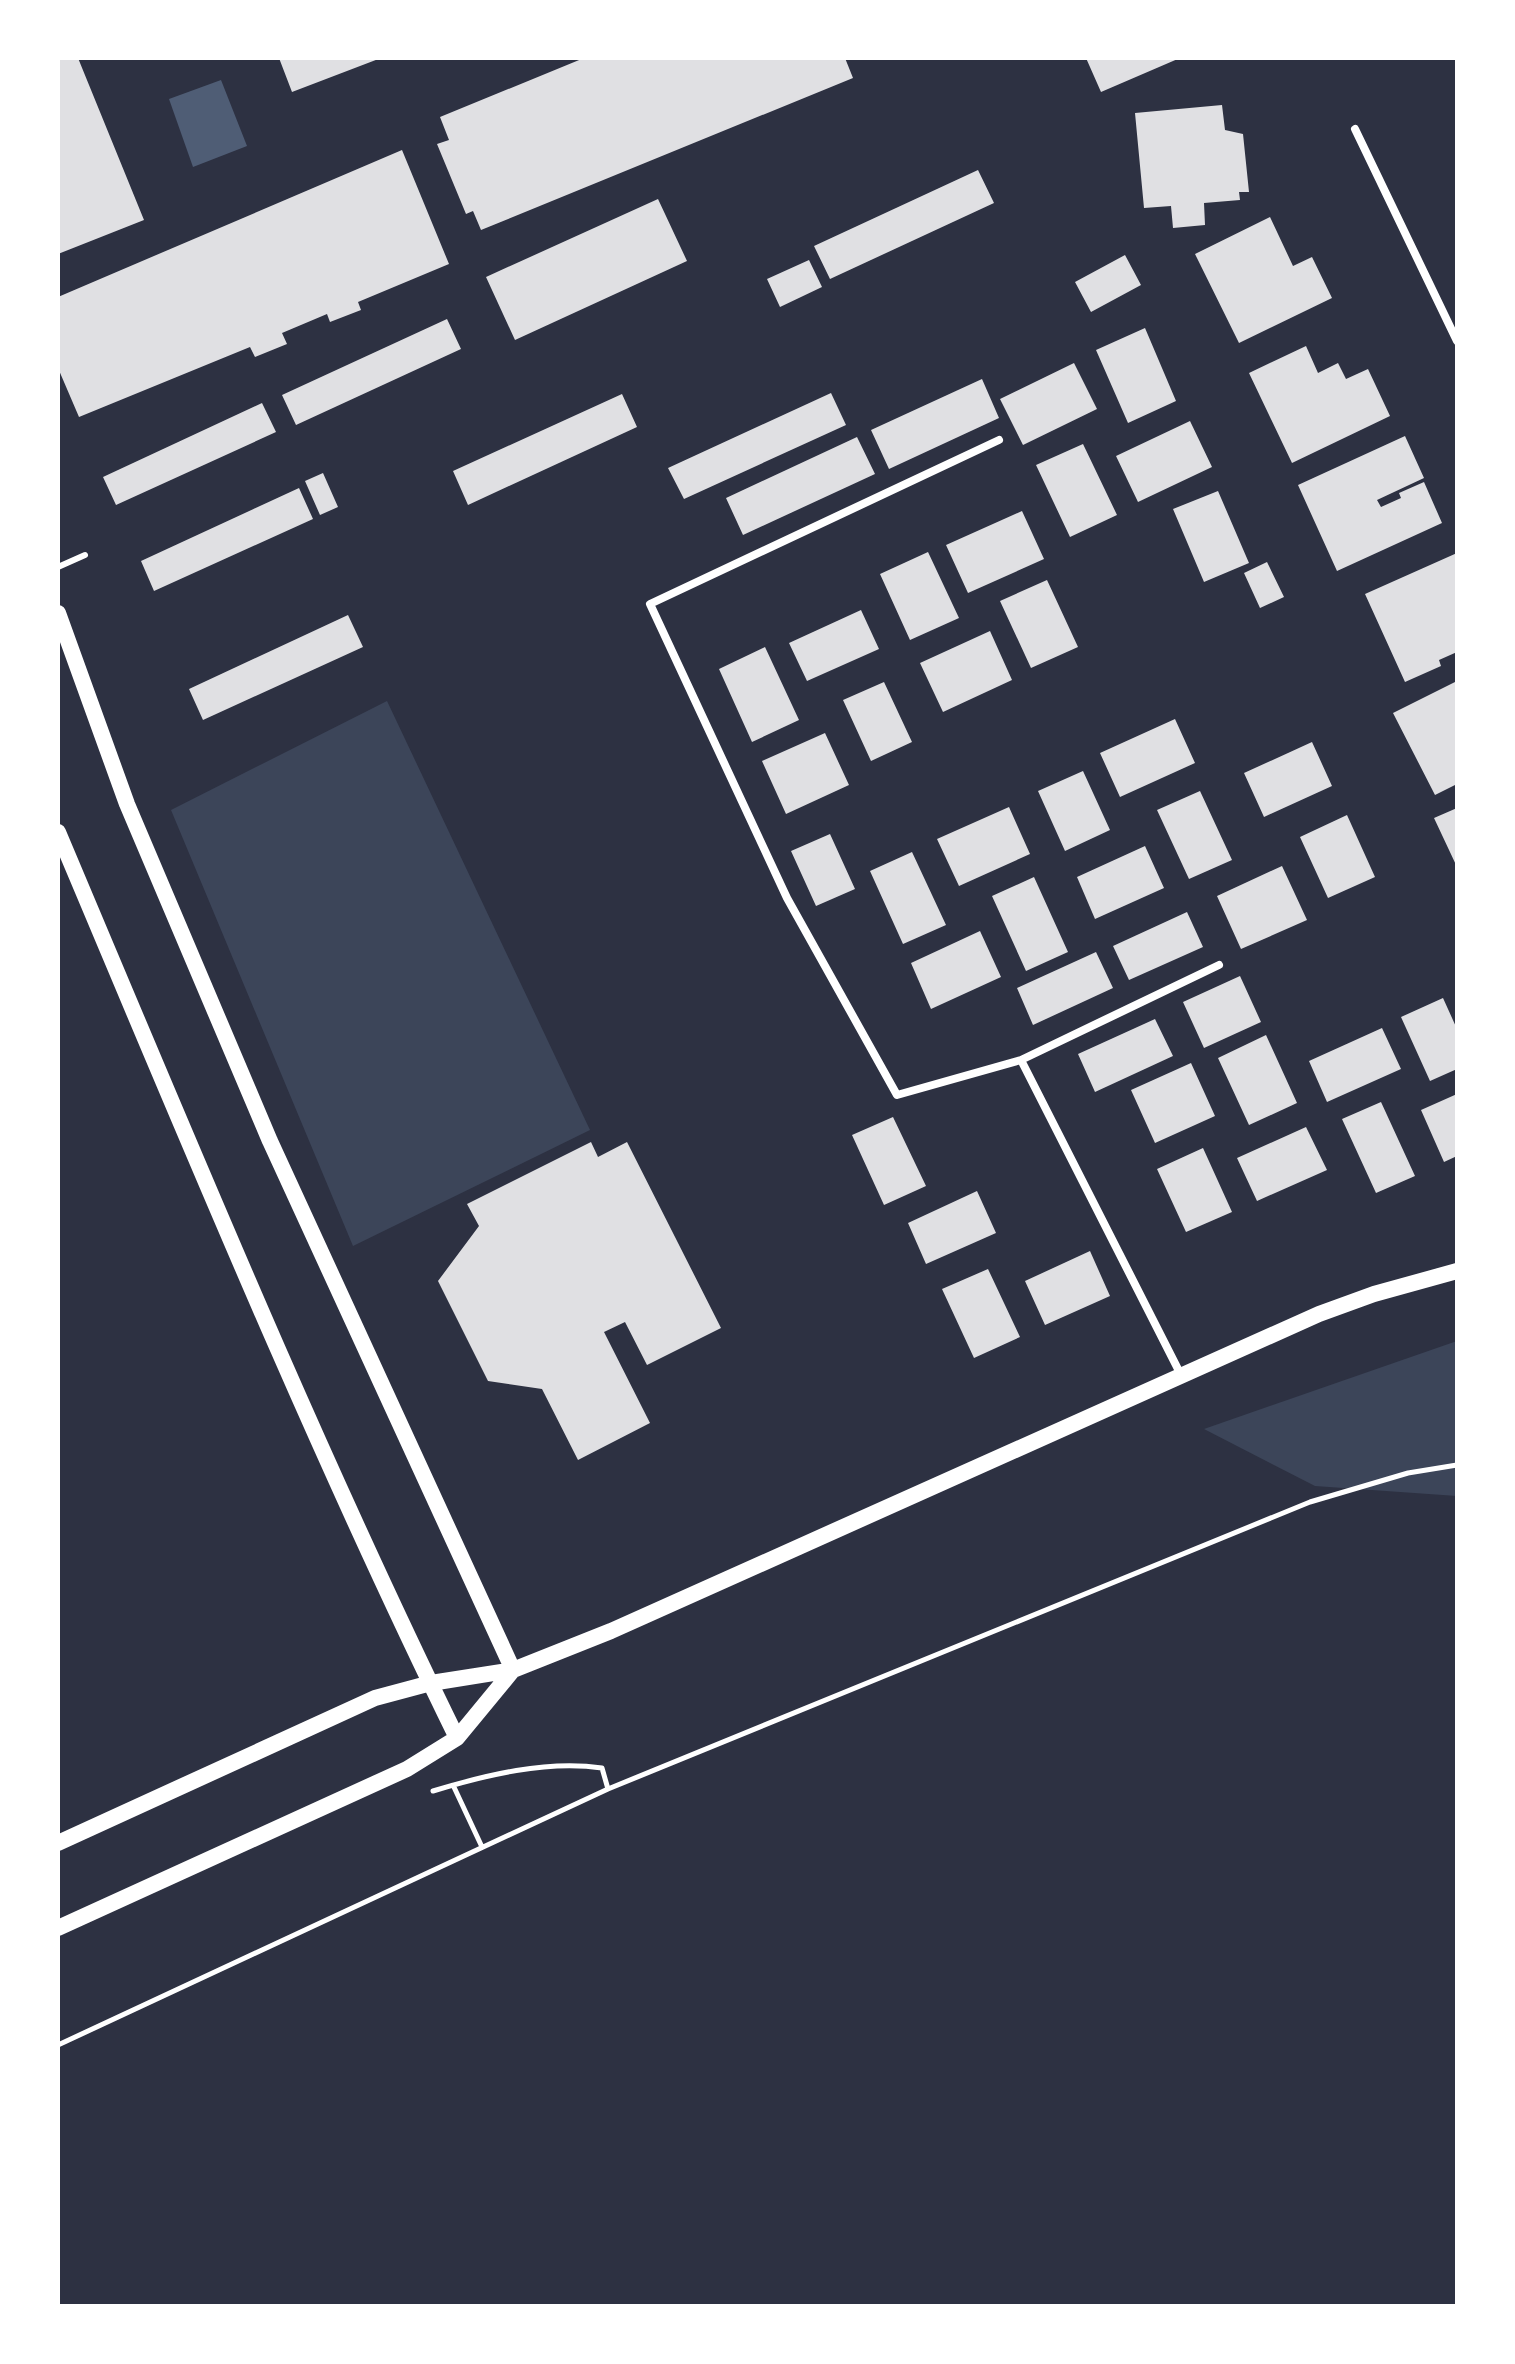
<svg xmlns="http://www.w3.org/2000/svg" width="1515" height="2364" viewBox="0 0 1515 2364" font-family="Mulish,sans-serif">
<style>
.green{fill:#3c4559}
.water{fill:#4f5d75}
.building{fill:#e0e0e3}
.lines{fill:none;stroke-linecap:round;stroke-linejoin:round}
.path{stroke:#fff;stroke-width:5}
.service{stroke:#fff;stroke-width:6}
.minor{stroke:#fff;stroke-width:8}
.secondary{stroke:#fff;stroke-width:16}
</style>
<rect width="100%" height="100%" fill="#2d3142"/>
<path class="green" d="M 387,701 L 590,1130 L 353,1246 L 171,810 Z
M 1457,1341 L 1457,1496 L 1315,1486 L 1204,1429 Z"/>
<path class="water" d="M 221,80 L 247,146 L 193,167 L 169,99 Z"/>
<path class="building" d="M 58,58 L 78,58 L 144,220 L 58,254 Z
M 279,58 L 381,58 L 292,92 Z
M 584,58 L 845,58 L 853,78 L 481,230 L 473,211 L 466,214 L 437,144 L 449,140 L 440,117 Z
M 1086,58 L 1180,58 L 1101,92 Z
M 1222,105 L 1225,130 L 1243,134 L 1249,192 L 1239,192 L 1240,200 L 1204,203 L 1205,225 L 1173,228 L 1171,206 L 1144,208 L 1135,113 Z
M 402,150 L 449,264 L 358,302 L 361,310 L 330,322 L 327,314 L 282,333 L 287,344 L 255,357 L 250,347 L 79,417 L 58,368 L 58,297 Z
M 978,170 L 994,203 L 830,279 L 814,246 Z
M 658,199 L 687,261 L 515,340 L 486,277 Z
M 1270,217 L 1293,266 L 1312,257 L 1332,298 L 1239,343 L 1195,254 Z
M 1125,255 L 1141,285 L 1091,312 L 1075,282 Z
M 809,260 L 822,287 L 780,307 L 767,279 Z
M 447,319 L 461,349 L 296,425 L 282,395 Z
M 1145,328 L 1176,401 L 1128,423 L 1096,350 Z
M 1306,346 L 1318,373 L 1338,363 L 1346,379 L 1368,369 L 1390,416 L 1292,463 L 1249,373 Z
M 1074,363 L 1097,409 L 1023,445 L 1000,399 Z
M 982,379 L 999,418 L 889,469 L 871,430 Z
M 831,393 L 846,425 L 684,499 L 668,468 Z
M 622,394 L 637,427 L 468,505 L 453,471 Z
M 262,403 L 276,432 L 116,505 L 103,477 Z
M 1190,421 L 1212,467 L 1138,502 L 1116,456 Z
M 1405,436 L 1424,478 L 1377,500 L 1381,507 L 1401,498 L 1399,493 L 1424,482 L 1442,523 L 1337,571 L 1298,485 Z
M 857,437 L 875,474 L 743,535 L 726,498 Z
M 1083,444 L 1117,515 L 1070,537 L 1036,465 Z
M 323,473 L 338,507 L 320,515 L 305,481 Z
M 299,488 L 313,519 L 154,591 L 141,561 Z
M 1218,491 L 1249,563 L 1204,582 L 1173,509 Z
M 1022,511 L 1044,559 L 968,593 L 946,545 Z
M 928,552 L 959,618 L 910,640 L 880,574 Z
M 1457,553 L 1457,652 L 1439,660 L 1441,666 L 1405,682 L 1365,594 Z
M 1267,562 L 1284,597 L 1260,608 L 1244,573 Z
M 1047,580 L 1078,647 L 1031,668 L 1000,601 Z
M 861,610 L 879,649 L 807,681 L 789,643 Z
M 348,615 L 363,647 L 203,720 L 189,689 Z
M 990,631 L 1012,680 L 943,712 L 920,663 Z
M 765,647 L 799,720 L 752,742 L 719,669 Z
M 1457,681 L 1457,784 L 1435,795 L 1393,713 Z
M 884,682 L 912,742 L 871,761 L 843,700 Z
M 1175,719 L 1195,763 L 1120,797 L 1100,753 Z
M 825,733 L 849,785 L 786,814 L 762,761 Z
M 1312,742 L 1332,786 L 1264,817 L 1244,773 Z
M 1083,771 L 1110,830 L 1065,851 L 1038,791 Z
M 1200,791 L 1232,860 L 1189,879 L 1157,810 Z
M 1009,807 L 1030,854 L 959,886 L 937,839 Z
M 1457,808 L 1457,867 L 1434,818 Z
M 1347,815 L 1375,877 L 1328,898 L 1300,837 Z
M 830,834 L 855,889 L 816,906 L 791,851 Z
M 1145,846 L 1164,888 L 1095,919 L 1077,877 Z
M 912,852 L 946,925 L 903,944 L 870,871 Z
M 1282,866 L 1307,920 L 1241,949 L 1217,896 Z
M 1034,877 L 1068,952 L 1026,971 L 992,896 Z
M 1187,912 L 1203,947 L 1129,980 L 1113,946 Z
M 980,931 L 1001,977 L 931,1009 L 911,963 Z
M 1096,952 L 1113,988 L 1033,1025 L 1017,988 Z
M 1240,976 L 1261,1022 L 1204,1048 L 1183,1002 Z
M 1443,998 L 1457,1029 L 1457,1069 L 1430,1081 L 1401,1017 Z
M 1155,1019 L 1173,1056 L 1095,1092 L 1078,1054 Z
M 1382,1028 L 1401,1069 L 1327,1102 L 1309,1061 Z
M 1266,1035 L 1297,1103 L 1249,1125 L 1218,1058 Z
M 1191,1063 L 1215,1116 L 1155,1143 L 1131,1090 Z
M 1457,1094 L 1457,1156 L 1444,1162 L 1421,1110 Z
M 1381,1102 L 1415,1176 L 1376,1193 L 1342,1119 Z
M 893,1117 L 926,1186 L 884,1205 L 852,1135 Z
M 1306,1127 L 1327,1170 L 1257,1201 L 1237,1158 Z
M 591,1142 L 598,1157 L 627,1142 L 721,1328 L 647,1365 L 625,1322 L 604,1332 L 650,1423 L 578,1460 L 542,1389 L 488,1381 L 438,1281 L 479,1226 L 467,1204 Z
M 1203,1148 L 1232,1212 L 1186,1232 L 1157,1169 Z
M 977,1191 L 996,1233 L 926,1264 L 908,1223 Z
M 1090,1251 L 1110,1296 L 1045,1325 L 1025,1281 Z
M 988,1269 L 1020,1337 L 974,1358 L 942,1289 Z"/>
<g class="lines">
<path class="path" d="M 453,1785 L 482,1847
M 433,1791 C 486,1775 546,1760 602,1768 L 608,1789
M 58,2045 L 608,1789 L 1310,1502 L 1408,1473 L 1457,1465"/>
<path class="service" d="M 58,567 L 85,555"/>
<path class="minor" d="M 1355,129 L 1457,341
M 999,440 L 650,604 L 787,898 L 897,1095 L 1021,1060 L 1219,965
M 1021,1060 L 1181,1375"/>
<path class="secondary" d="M 58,613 L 127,804 L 270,1141 L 513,1670
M 58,832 C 186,1135 312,1442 457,1738
M 58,1843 L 375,1698 L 431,1683 L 513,1670 L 611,1631 L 1319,1314 L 1374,1294 L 1457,1271
M 58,1928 L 407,1769 L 457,1738 L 513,1670"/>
</g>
<rect width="1515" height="2364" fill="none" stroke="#ffffff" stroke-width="120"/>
</svg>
